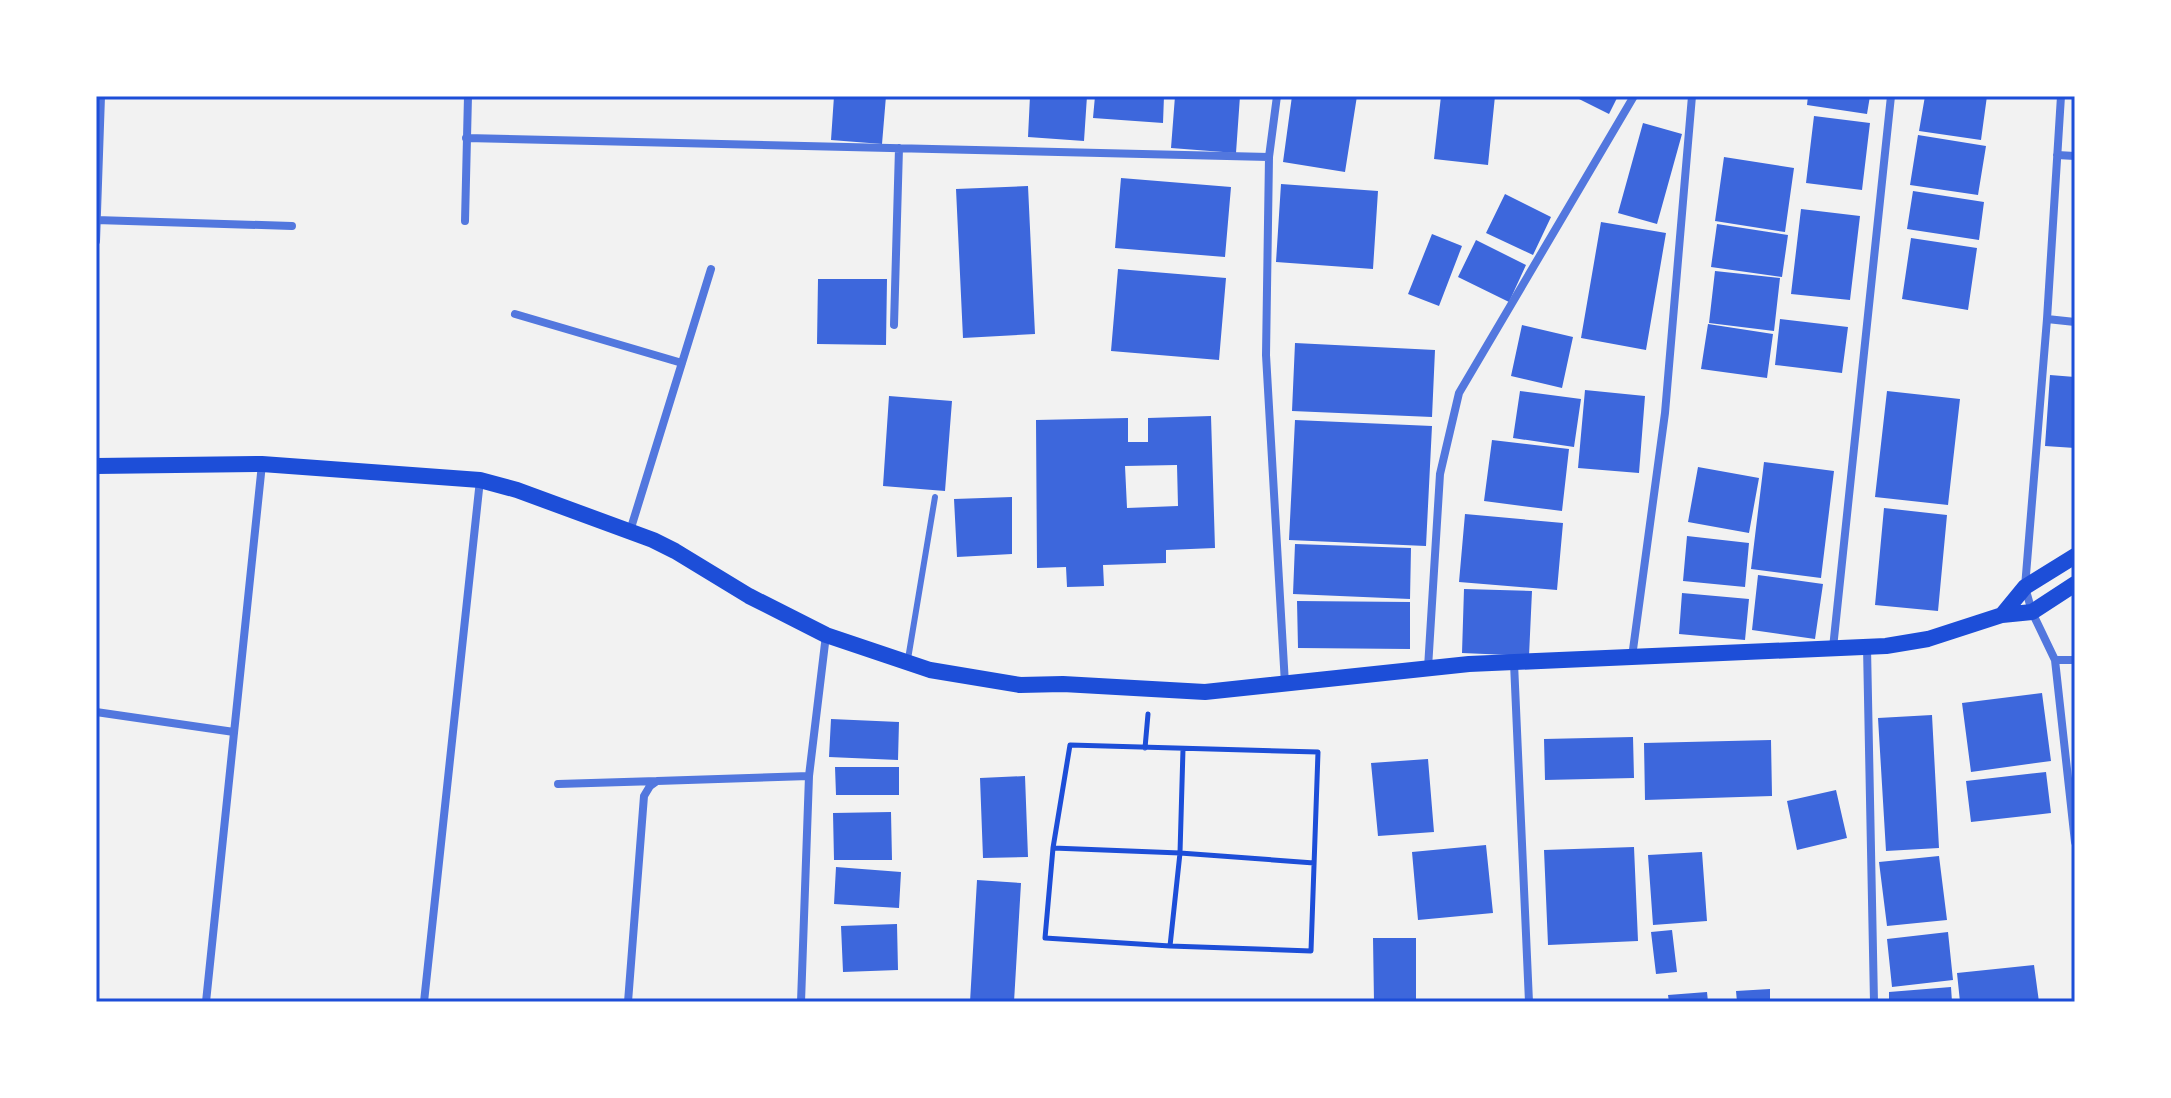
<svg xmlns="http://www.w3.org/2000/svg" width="2171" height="1098" viewBox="0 0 2171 1098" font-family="'Space Grotesk',sans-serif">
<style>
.building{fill:#3d67dc;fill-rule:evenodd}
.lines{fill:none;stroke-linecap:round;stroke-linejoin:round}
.path{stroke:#1d4ed8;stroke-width:5}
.service{stroke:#5277de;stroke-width:6}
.minor{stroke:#5277de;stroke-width:8}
.secondary{stroke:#1d4ed8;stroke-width:16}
.neatline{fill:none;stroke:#1d4ed8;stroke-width:3}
</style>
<rect width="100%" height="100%" fill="#f2f2f2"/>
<path class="building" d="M 834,96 L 886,96 L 882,144 L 831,140 Z
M 1030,96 L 1087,96 L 1084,141 L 1028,137 Z
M 1095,96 L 1164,96 L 1163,123 L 1093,118 Z
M 1175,96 L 1240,96 L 1236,153 L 1171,148 Z
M 1292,96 L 1357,96 L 1345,172 L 1283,162 Z
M 1441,96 L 1495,96 L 1488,165 L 1434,159 Z
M 1573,96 L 1618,96 L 1609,114 Z
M 1808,96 L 1870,96 L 1867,114 L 1807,105 Z
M 1925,96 L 1987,96 L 1981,140 L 1919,131 Z
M 1814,116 L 1870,123 L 1862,190 L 1806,183 Z
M 1643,123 L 1682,134 L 1657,224 L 1618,213 Z
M 1918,135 L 1986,146 L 1978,195 L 1910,185 Z
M 1724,157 L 1794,168 L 1785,232 L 1715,221 Z
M 1121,178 L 1231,187 L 1225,257 L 1115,248 Z
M 1281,184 L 1378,191 L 1373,269 L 1276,262 Z
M 1028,186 L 1035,334 L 963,338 L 956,189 Z
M 1913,191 L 1984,202 L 1979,240 L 1907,229 Z
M 1505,194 L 1551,217 L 1533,255 L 1486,233 Z
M 1801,209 L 1860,216 L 1850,300 L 1791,294 Z
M 1601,222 L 1666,233 L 1646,350 L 1581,338 Z
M 1717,224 L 1788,235 L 1782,277 L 1711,267 Z
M 1432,234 L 1462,246 L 1439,306 L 1408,294 Z
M 1911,238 L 1977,248 L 1968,310 L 1902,299 Z
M 1476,240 L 1526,265 L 1509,302 L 1458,277 Z
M 1118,269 L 1226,278 L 1219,360 L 1111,351 Z
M 1715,271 L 1780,278 L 1774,331 L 1709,323 Z
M 818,279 L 887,279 L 886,345 L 817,344 Z
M 1780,319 L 1848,327 L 1842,373 L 1775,365 Z
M 1708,324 L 1773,334 L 1767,378 L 1701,369 Z
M 1522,325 L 1573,337 L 1562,388 L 1511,376 Z
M 1295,343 L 1435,350 L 1432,417 L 1292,411 Z
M 2050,375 L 2075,377 L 2075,448 L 2045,446 Z
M 1585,390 L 1645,396 L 1639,473 L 1578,468 Z
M 1520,391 L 1581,399 L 1574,447 L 1513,438 Z
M 1887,391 L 1960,399 L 1948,505 L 1875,497 Z
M 889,396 L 952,401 L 945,491 L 883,486 Z
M 1211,416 L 1215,548 L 1166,550 L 1166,563 L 1103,565 L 1104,586 L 1067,587 L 1066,567 L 1037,568 L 1036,420 L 1128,418 L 1128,442 L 1148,442 L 1148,418 ZM 1177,465 L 1178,506 L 1127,508 L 1125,466 Z
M 1295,420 L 1432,426 L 1426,546 L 1289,540 Z
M 1492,440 L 1569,449 L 1562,511 L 1484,501 Z
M 1764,462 L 1834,471 L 1821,578 L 1751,569 Z
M 1698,467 L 1759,478 L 1749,533 L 1688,522 Z
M 1012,497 L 1012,554 L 957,557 L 954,499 Z
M 1884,508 L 1947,515 L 1938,611 L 1875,605 Z
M 1465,514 L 1563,523 L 1557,590 L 1459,582 Z
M 1687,536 L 1749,543 L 1745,587 L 1683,581 Z
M 1295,544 L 1411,548 L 1410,599 L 1293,594 Z
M 1758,575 L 1823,584 L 1815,639 L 1752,630 Z
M 1464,589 L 1532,591 L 1529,656 L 1462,653 Z
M 1682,593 L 1749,599 L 1745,640 L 1679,634 Z
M 1297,601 L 1410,602 L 1410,649 L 1298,648 Z
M 2042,693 L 2051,761 L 1971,772 L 1962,703 Z
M 1932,715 L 1939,848 L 1886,851 L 1878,718 Z
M 831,719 L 899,722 L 898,760 L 829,757 Z
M 1633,737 L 1634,778 L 1545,780 L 1544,739 Z
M 1771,740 L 1772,796 L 1645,800 L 1644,743 Z
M 1428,759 L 1434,832 L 1378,836 L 1371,763 Z
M 835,767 L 899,767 L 899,795 L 836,795 Z
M 2046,772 L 2051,813 L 1971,822 L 1966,781 Z
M 1025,776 L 1028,857 L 983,858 L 980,778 Z
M 1836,790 L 1847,838 L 1797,850 L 1787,801 Z
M 891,812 L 892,860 L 834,860 L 833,813 Z
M 1486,845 L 1493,913 L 1418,920 L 1412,852 Z
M 1634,847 L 1638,941 L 1548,945 L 1544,850 Z
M 1702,852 L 1707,921 L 1653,925 L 1648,855 Z
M 1939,856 L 1947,920 L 1887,926 L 1879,862 Z
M 836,867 L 901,872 L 899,908 L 834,904 Z
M 977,880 L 1021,883 L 1014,1002 L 970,1002 Z
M 897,924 L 898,970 L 843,972 L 841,926 Z
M 1672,930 L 1677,972 L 1656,974 L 1651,932 Z
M 1948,932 L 1953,980 L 1892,987 L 1887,939 Z
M 1373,938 L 1416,938 L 1416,1002 L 1374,1002 Z
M 2034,965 L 2039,1002 L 1960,1002 L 1957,973 Z
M 1951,987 L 1952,1002 L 1889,1002 L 1889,992 Z
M 1770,989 L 1770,1002 L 1737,1002 L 1736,991 Z
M 1707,992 L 1708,1002 L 1669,1002 L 1668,995 Z"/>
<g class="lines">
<path class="path" d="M 1070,745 L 1318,752 L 1311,951 L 1170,946 L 1045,938 L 1053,848 Z
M 1145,748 L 1148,714
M 1053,848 L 1180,853 L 1314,863
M 1170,946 L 1180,853 L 1183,749"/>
<path class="service" d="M 908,659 L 935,497"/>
<path class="minor" d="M 1277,96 L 1269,157 L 1266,355 L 1285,684
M 2061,96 L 2047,319 L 2025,587 L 2032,612 L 2055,660 L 2075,842
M 466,138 L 1269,157
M 2057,155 L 2075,156
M 96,220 L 292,226
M 465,221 L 468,96
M 96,241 L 101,96
M 515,314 L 682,363
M 2047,319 L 2075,322
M 894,325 L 899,148
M 630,531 L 711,269
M 1867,647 L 1874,1002
M 1833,648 L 1891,96
M 1632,657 L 1665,413 L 1692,96
M 2055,660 L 2075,660
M 1514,663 L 1529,1002
M 1428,668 L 1440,474 L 1459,393 L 1634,96
M 96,712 L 234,732
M 558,784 L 657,781
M 206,1002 L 262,464
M 424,1002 L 480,480
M 628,1002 L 644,796 L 650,786 L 657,781 L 809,776
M 801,1002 L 809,776 L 826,635"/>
<path class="secondary" d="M 96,466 L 262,464 L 480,480 L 517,490 L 653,540 L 675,551 L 749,596 L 826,635 L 930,670 L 1020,685 L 1063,684 L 1205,692 L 1469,664 L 1886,646 L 1928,639 L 2002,615 L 2032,612 L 2075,584
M 2002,615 L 2025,587 L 2075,556"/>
</g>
<rect width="2171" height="1098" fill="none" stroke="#ffffff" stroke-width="196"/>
<rect x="98" y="98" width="1975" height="902" class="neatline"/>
</svg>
